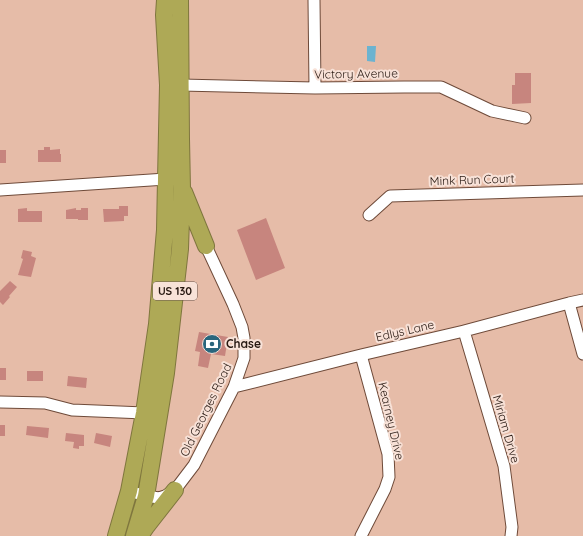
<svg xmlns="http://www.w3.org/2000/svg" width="583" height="536" viewBox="0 0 583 536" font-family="Quicksand,sans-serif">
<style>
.water{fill:#6cb3d0}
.building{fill:#c7857e}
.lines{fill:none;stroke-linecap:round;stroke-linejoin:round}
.minor-casing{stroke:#6e4a39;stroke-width:13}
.highway-casing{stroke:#7f763e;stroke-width:18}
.minor{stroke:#fff;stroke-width:11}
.highway{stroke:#aea956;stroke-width:16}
.labels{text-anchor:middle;stroke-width:4;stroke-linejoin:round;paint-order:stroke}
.shield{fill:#f8e2d8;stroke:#66554d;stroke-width:1}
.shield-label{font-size:11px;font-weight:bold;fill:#271811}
.street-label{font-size:12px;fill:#271811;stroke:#f8e2d8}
.poi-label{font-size:12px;font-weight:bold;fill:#271811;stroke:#f8e2d8;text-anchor:start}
</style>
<rect width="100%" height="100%" fill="#e6bca8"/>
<path class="water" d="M 367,46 L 376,46 L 375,62 L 367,61 Z"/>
<path class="building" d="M 515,73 L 531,73 L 531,103 L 512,104 L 512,85 L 515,85 Z
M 44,147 L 50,147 L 50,150 L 60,149 L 60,154 L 61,154 L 61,162 L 38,162 L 38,150 L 44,150 Z
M 0,150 L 6,150 L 6,163 L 0,163 Z
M 119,206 L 128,206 L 128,216 L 124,216 L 124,221 L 104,222 L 103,209 L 119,209 Z
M 27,208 L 27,211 L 42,211 L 42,222 L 18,222 L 18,209 Z
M 76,208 L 76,210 L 81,210 L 81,208 L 88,208 L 88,220 L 78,220 L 78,219 L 66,219 L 66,210 Z
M 266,218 L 285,268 L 256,280 L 237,230 Z
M 23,250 L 32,252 L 31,256 L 36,258 L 31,277 L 18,275 L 23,259 L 21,258 Z
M 10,281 L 17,287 L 9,296 L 10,297 L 3,305 L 0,302 L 0,291 Z
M 199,332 L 228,337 L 225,356 L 211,354 L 208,368 L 198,366 L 200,352 L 195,351 Z
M 0,368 L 6,368 L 6,380 L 0,380 Z
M 27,371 L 43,371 L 43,381 L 27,381 Z
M 68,376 L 87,378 L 86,388 L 67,386 Z
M 0,425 L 5,425 L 5,436 L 0,436 Z
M 27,426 L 49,428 L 48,438 L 26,435 Z
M 66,433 L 84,435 L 84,446 L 79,446 L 79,449 L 73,448 L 74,442 L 65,441 Z
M 96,433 L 112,436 L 110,447 L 94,443 Z"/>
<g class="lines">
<defs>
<path id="minor" d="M 314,0 L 315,88
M 181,85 L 315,88 L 404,87 L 441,87 L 492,111 L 525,118
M 0,190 L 166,179
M 369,215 L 390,196 L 583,190
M 569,303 L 583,354
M 464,331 L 504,466 L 512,527 L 511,536
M 361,355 L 388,454 L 389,477 L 385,489 L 361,536
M 234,387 L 361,355 L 464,331 L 569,303 L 583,300
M 0,402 L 45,403 L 72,410 L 144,413
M 129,491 L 146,496 L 159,498 L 165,496 L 175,490 L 194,465 L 234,387 L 244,358 L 244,338 L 242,327 L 233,304 L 206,246"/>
<path id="highway" d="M 184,192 L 206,246
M 116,536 L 129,491 L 144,413 L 157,324 L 165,230 L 166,179 L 168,85 L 164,15 L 165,0
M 134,536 L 146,496 L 166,373 L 180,249 L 182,189 L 181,139 L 180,0
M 140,536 L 146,527 L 175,490"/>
</defs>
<use href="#minor" class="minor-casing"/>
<use href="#highway" class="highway-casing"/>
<use href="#minor" class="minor"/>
<use href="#highway" class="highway"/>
</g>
<defs>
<symbol id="bank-disc" viewBox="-11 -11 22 22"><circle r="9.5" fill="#2a667d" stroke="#f8e2d8"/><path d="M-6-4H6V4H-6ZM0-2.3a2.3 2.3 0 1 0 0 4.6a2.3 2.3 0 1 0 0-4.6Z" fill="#fff"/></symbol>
</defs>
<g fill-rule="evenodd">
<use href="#bank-disc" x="201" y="333" width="22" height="22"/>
</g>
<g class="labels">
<rect class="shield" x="153" y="282" width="44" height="18" rx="3"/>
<g class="shield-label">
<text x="175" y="295">US 130</text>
</g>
<g class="street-label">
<text transform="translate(356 74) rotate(-1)" y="4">Victory Avenue</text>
<text transform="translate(472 180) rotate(-2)" y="4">Mink Run Court</text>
<text transform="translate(405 331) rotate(-13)" y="4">Edlys Lane</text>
<text transform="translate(206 410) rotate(-64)" y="4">Old Georges Road</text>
<text transform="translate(391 421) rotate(77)" y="4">Kearney Drive</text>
<text transform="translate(506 429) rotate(74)" y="4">Miriam Drive</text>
</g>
<g class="poi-label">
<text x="226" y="348">Chase</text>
</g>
</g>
</svg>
